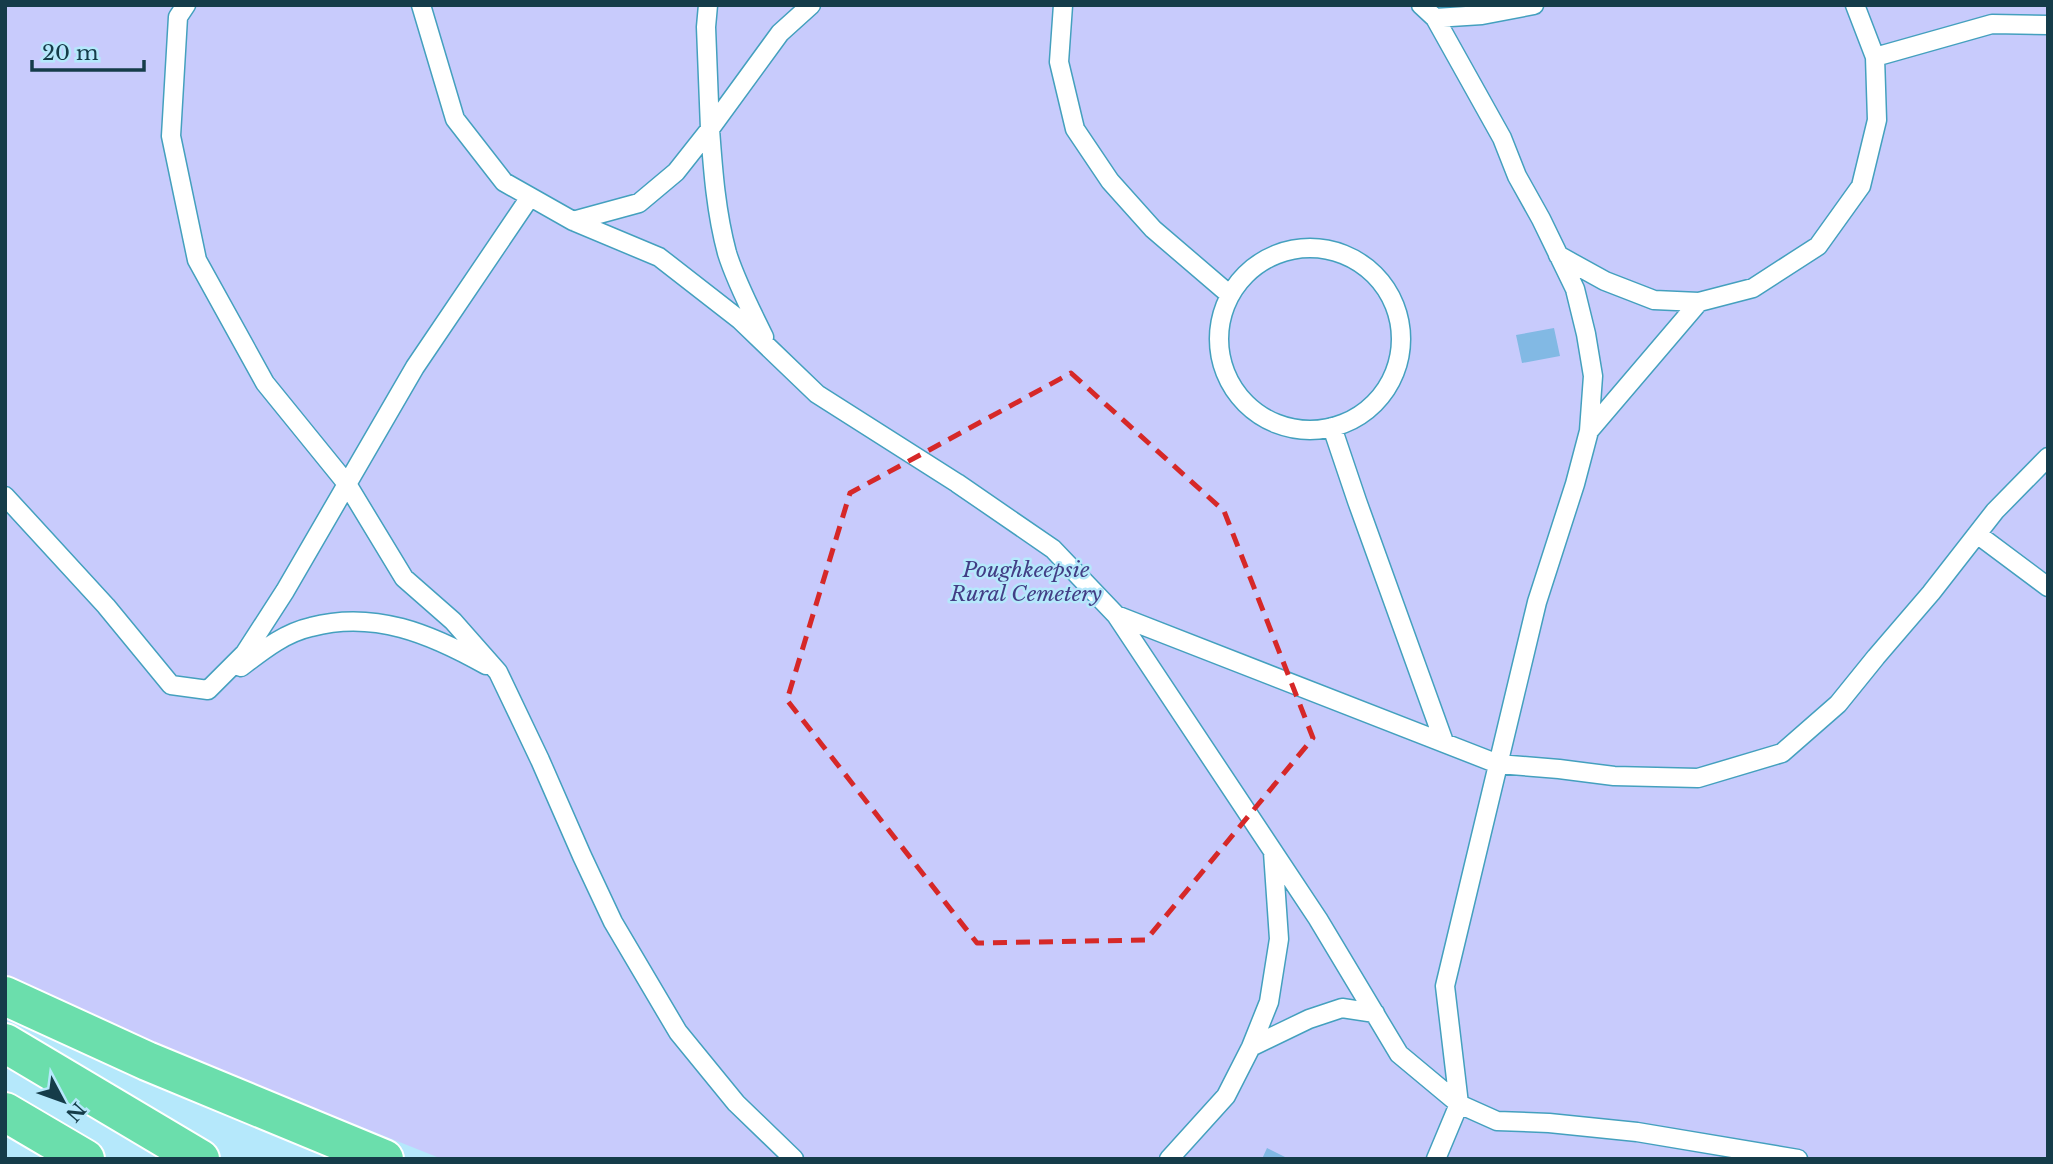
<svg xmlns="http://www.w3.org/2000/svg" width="2053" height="1164" viewBox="0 0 2053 1164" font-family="'Libre Baskerville',serif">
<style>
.green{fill:#c8cbfc}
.building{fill:#82b9e4}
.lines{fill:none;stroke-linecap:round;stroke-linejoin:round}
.lane-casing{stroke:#44a0be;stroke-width:21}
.highway-casing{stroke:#fff;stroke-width:42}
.lane{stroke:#fff;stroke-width:18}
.highway{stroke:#6bdeac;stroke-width:38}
.marked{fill:none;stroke:#d62828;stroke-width:5;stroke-dasharray:14 9;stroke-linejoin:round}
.labels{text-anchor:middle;stroke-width:5;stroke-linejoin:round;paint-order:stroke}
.park-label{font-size:21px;font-style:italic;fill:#423e85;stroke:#b5e8fb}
</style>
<rect width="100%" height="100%" fill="#b5e8fb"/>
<path class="green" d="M 5,5 L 2048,5 L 2048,1159 L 442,1159 L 28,994 L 5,982 Z"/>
<path class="building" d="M 1554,328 L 1560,356 L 1522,363 L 1516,335 Z
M 1267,1148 L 1289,1159 L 1262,1159 Z"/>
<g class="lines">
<defs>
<path id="lane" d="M 186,5 L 178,17 L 171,136 L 197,260 L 265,383 L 347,484 L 404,578 L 453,621 L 498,672 L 540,760 L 582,856 L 613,922 L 678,1032 L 736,1103 L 794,1159
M 421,5 L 455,119 L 504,182 L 573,221 L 659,257 L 740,320 L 817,394 L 957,483 L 1053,549 L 1116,615 L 1318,919 L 1399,1054 L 1459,1104
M 1063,5 L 1059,62 L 1075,129 L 1110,181 L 1153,229 L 1230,295
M 1421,5 L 1435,18 L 1502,138 L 1517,176 L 1541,219 L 1575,289 L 1586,334 L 1593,376 L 1589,431 L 1575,484 L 1537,602 L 1445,986 L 1459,1104
M 1435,18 L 1482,15 L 1534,5
M 1875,57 L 1992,24 L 2048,25
M 573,221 L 639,203 L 676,172 L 710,129 L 706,27 L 708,5
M1219 339a91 91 0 1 1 182 0a91 91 0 1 1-182 0Z
M 1558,255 L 1605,281 L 1654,300 L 1699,302 L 1753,288 L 1818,246 L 1861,186 L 1877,120 L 1875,57 L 1855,5
M 764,337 C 751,310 736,282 727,253 C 716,212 713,171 710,129 L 780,33 L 811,5
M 1332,427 L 1357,501 L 1444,742
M 1589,431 L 1699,302
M 5,496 L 106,606 L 171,685 L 208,690 L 245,653 L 285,591 L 415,367 L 530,197
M 1977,534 L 2048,587
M 1116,615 L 1498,764 L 1559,769 L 1614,776 L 1698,778 L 1782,753 L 1838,704 L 1876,657 L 1931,593 L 1995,511 L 2048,457
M 241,667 C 262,651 284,633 311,627 C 374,610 431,634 486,665
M 1251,1047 L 1309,1019 L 1342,1008 L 1375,1013
M 1169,1159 L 1226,1096 L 1251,1047 L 1269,1002 L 1279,939 L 1273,852
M 1436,1159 L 1459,1104 L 1497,1121 L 1549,1123 L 1637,1132 L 1798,1159"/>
<path id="highway" d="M 5,996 L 147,1061 L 384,1159
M 5,1043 L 200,1159
M 5,1112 L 85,1159"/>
</defs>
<use href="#lane" class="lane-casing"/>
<use href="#highway" class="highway-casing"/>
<use href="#lane" class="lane"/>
<use href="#highway" class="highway"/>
</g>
<path class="marked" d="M 1071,373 L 1224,511 L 1313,738 L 1146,940 L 977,943 L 787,700 L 850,493 Z"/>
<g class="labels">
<g class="park-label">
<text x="1026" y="577">Poughkeepsie<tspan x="1026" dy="24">Rural Cemetery</tspan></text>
</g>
</g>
<rect width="2053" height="1164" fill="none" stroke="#153c49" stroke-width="14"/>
<g transform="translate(63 1101) rotate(131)" stroke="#b5e8fb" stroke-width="5" paint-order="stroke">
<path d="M0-5L12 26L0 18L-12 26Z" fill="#153c49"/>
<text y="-10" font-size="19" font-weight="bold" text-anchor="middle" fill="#153c49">N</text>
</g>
<path d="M32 60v10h112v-10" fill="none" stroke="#153c49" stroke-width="3.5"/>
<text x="42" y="60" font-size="21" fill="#153c49" stroke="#b5e8fb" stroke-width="5" paint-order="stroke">20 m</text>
</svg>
